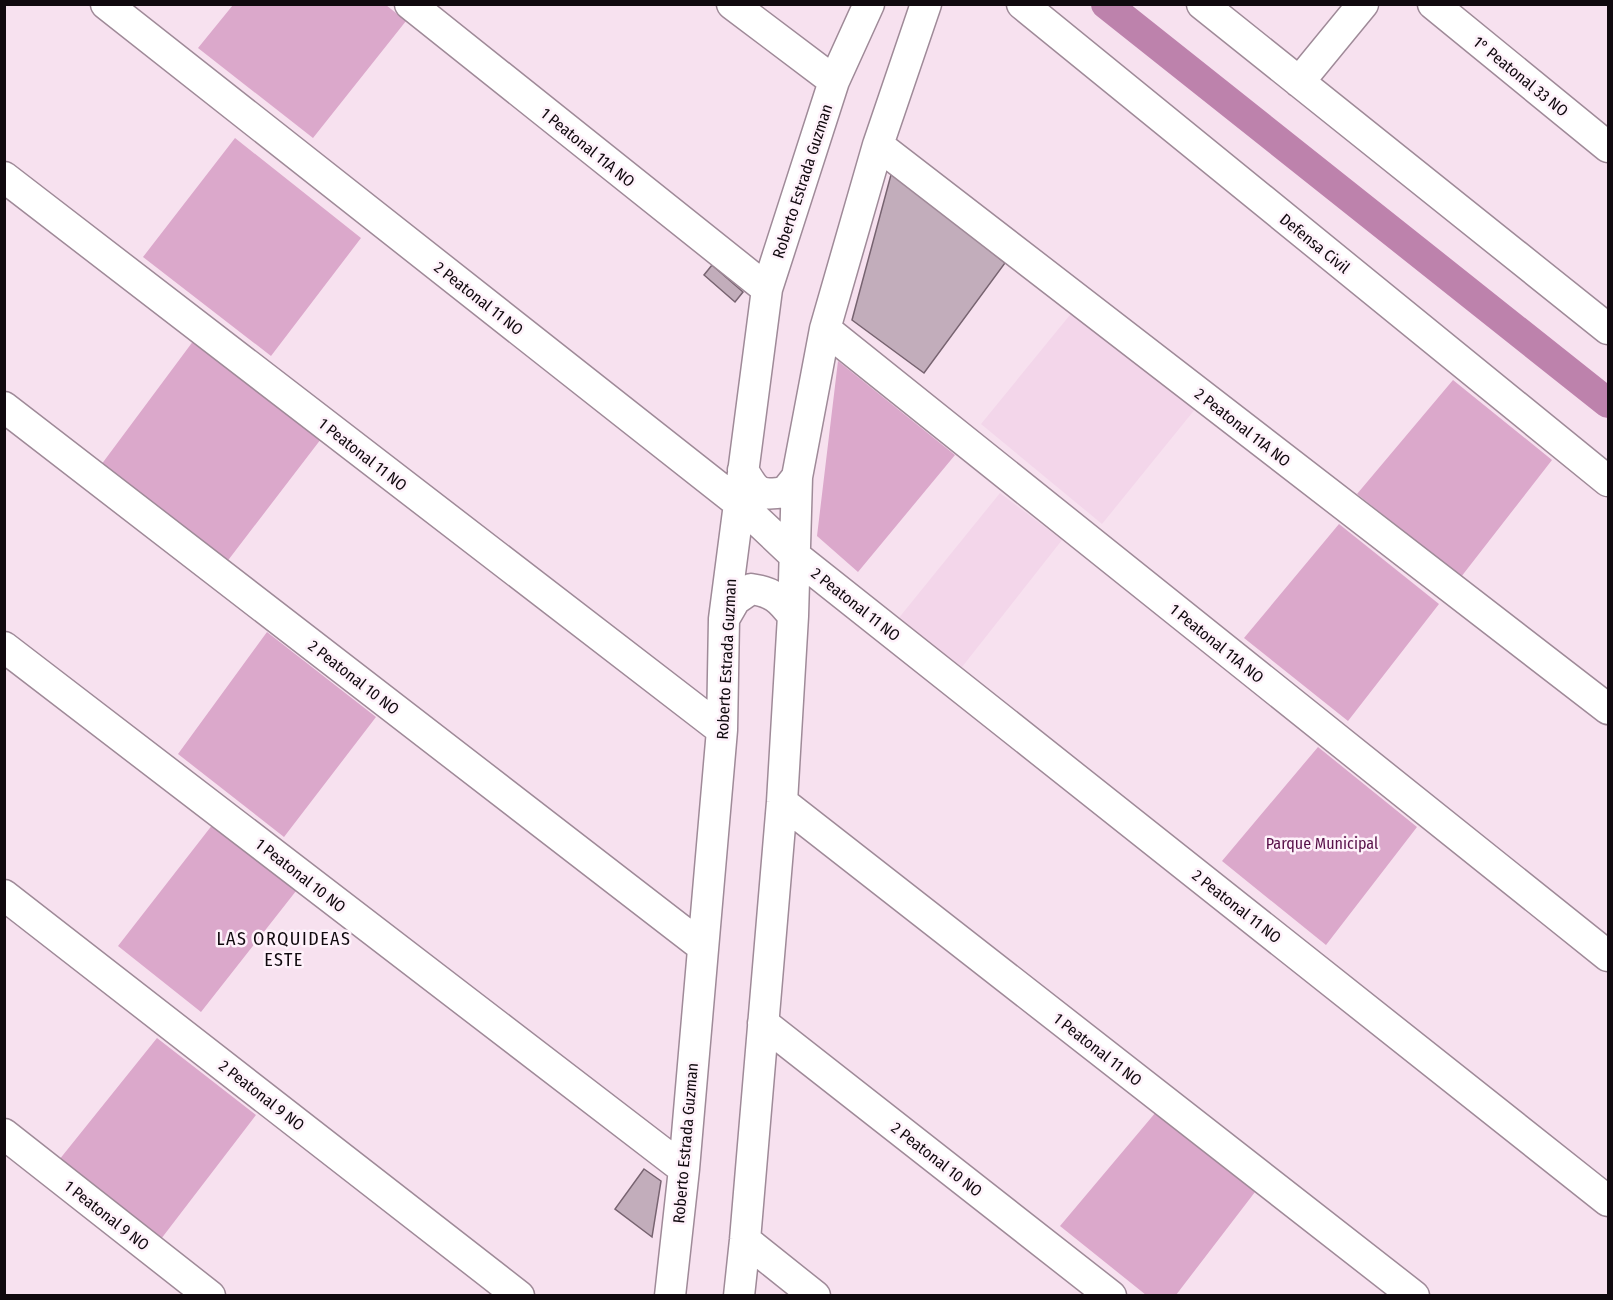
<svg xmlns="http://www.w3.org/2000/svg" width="1613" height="1300" viewBox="0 0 1613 1300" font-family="'Fira Sans Condensed',sans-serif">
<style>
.built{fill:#f3d6ea}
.green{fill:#dba8cb}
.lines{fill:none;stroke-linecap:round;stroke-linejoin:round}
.canal{stroke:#bd82ac;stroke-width:30}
.building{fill:#c2adbb;stroke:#776370;stroke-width:1.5}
.minor-casing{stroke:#9f8a98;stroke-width:33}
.minor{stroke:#fff;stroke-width:30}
.labels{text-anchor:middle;stroke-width:5;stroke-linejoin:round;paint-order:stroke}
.street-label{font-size:16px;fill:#10090e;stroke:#fef1fa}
.park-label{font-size:16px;fill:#581049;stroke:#fef1fa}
.neighbourhood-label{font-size:18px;letter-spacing:1.5px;fill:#10090e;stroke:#fef1fa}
</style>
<rect width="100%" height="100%" fill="#f7e1ef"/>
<path class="built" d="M 1074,310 L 1196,408 L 1102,524 L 981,424 Z
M 1000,493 L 1062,540 L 962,667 L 898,619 Z"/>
<path class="green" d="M 233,5 L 386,5 L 406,21 L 313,138 L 198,48 Z
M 235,138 L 361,238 L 271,356 L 143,257 Z
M 194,340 L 321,439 L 226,563 L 101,465 Z
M 838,361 L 955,455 L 858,572 L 817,536 Z
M 1453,380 L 1552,460 L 1461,577 L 1357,494 Z
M 1339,524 L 1439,604 L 1348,721 L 1244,638 Z
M 267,632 L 376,717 L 284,837 L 178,754 Z
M 1318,747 L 1417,827 L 1326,945 L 1222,861 Z
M 213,824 L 296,891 L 201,1012 L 118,946 Z
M 157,1038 L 256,1115 L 161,1239 L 59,1160 Z
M 1156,1112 L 1255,1192 L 1176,1295 L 1146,1295 L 1060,1226 Z"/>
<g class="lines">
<path class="canal" d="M 1106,4 L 1608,403"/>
</g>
<path class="building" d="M 892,171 L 1005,263 L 924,373 L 852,320 Z
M 712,265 L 743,292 L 735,302 L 704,275 Z
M 644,1169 L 661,1181 L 652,1237 L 615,1209 Z"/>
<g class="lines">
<defs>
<path id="minor" d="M 106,4 L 740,504 L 794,555 L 1608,1201
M 410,4 L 767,289
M 732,4 L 834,81
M 1022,4 L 1608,481
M 1202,4 L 1608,329
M 1433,4 L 1608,147
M 1299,82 L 1363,4
M 878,145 L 1608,709
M 4,177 L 722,730
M 825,329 L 1608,956
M 4,407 L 703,947
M 743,470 C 756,493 759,496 785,492 L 797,477
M 724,619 L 735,600 L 751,589 C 773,592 780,599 793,616
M 4,647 L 684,1169
M 782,802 L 1414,1296
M 4,895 L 519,1296
M 763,1023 L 1111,1296
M 4,1134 L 210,1296
M 745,1240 L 815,1296
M 670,1296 L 684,1169 L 722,730 L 724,619 L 767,289 L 834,81 L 869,4
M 739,1296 L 745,1240 L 782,802 L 793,616 L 797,477 L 825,329 L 878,145 L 926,4"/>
</defs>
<use href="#minor" class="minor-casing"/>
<use href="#minor" class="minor"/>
</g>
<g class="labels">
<g class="street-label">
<text transform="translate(1521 76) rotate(39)" y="6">1° Peatonal 33 NO</text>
<text transform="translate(588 147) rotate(39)" y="6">1 Peatonal 11A NO</text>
<text transform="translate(802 181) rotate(-72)" y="6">Roberto Estrada Guzman</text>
<text transform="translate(1315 243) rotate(39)" y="6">Defensa Civil</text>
<text transform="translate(479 298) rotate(38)" y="6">2 Peatonal 11 NO</text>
<text transform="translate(1243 427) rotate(38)" y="6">2 Peatonal 11A NO</text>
<text transform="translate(363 454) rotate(38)" y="6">1 Peatonal 11 NO</text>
<text transform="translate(856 604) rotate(38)" y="6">2 Peatonal 11 NO</text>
<text transform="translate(1217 643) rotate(39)" y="6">1 Peatonal 11A NO</text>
<text transform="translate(726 659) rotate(-87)" y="6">Roberto Estrada Guzman</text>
<text transform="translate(354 677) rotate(38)" y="6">2 Peatonal 10 NO</text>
<text transform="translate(301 875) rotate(38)" y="6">1 Peatonal 10 NO</text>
<text transform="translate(1237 906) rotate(38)" y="6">2 Peatonal 11 NO</text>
<text transform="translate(1098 1049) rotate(38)" y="6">1 Peatonal 11 NO</text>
<text transform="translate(262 1095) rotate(38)" y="6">2 Peatonal 9 NO</text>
<text transform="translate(685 1143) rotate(-85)" y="6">Roberto Estrada Guzman</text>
<text transform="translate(937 1159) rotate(38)" y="6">2 Peatonal 10 NO</text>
<text transform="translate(107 1215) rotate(38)" y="6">1 Peatonal 9 NO</text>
</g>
<g class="park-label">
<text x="1322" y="849">Parque Municipal</text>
</g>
<g class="neighbourhood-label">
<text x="284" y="945">LAS ORQUIDEAS<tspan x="284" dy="21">ESTE</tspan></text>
</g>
</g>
<rect width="1613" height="1300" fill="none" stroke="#10090e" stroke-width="12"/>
</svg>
